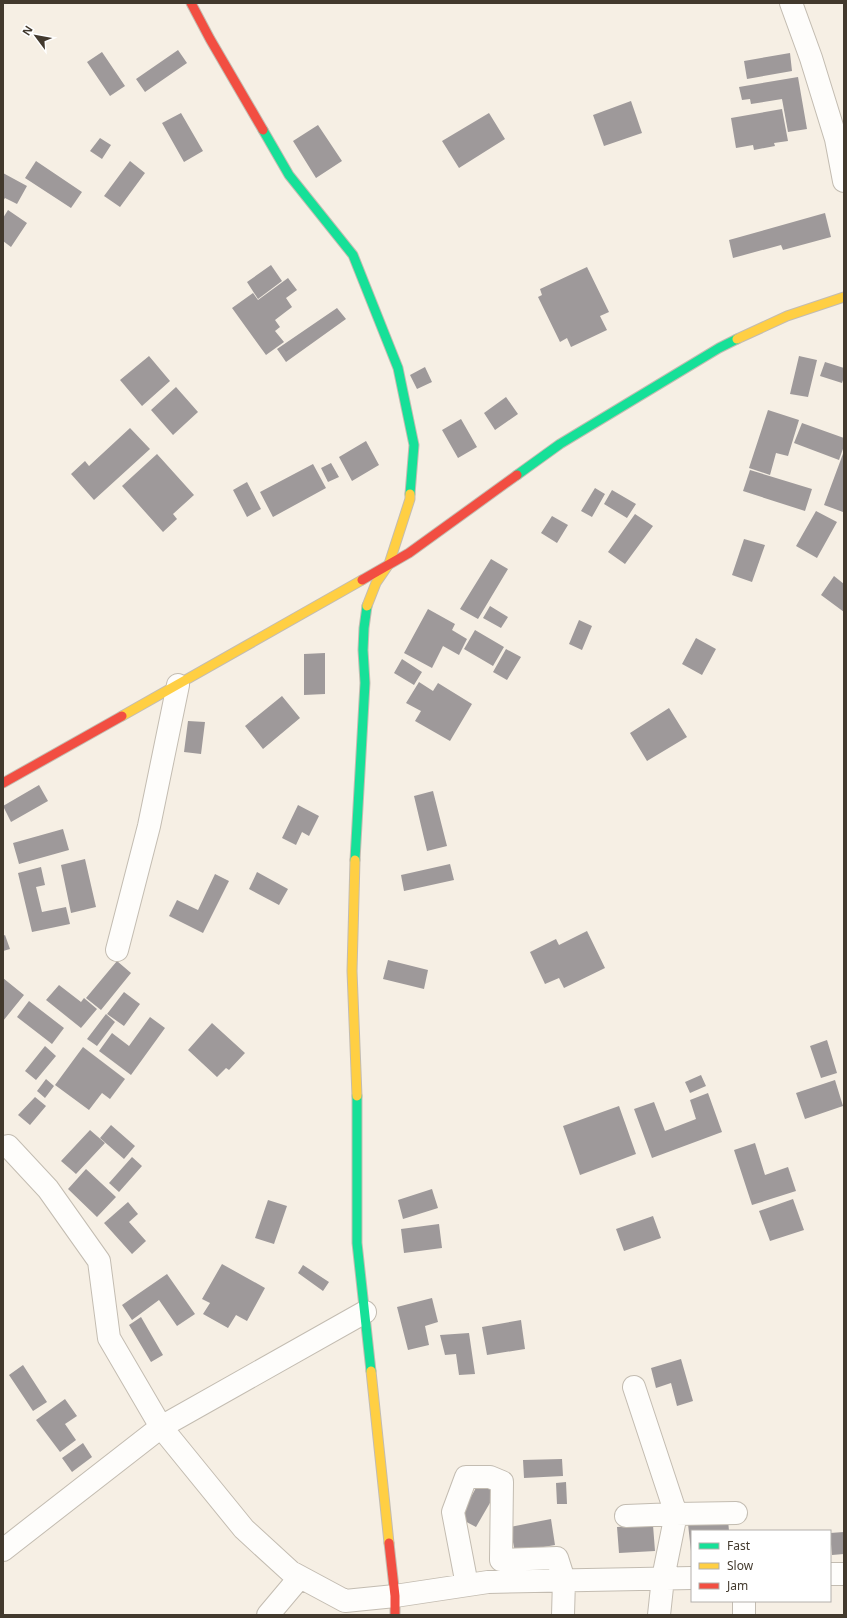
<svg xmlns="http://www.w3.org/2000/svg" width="847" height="1618" viewBox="0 0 847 1618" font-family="'Noto Sans',sans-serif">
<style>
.building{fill:#9e999a}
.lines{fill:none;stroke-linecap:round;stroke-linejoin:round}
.street-casing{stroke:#c3bcb1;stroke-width:24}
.fast-casing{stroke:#c3bcb1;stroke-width:11}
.slow-casing{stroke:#c3bcb1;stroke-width:11}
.jam-casing{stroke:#c3bcb1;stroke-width:11}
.street{stroke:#fefdfb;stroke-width:22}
.fast{stroke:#16e098;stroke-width:9}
.slow{stroke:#ffcf43;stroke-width:9}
.jam{stroke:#f24e42;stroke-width:9}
</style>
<rect width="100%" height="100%" fill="#f6efe4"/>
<path class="building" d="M 178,50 L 187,63 L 145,92 L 136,79 Z
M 102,52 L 125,86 L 110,96 L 87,62 Z
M 790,53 L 792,71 L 747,79 L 744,61 Z
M 798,77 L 807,129 L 788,132 L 782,99 L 751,104 L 750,99 L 742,100 L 739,87 Z
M 631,101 L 642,133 L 604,146 L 593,115 Z
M 782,109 L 788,141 L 774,143 L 775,146 L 754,150 L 753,145 L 736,148 L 731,118 Z
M 181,113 L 203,151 L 184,162 L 162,123 Z
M 489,113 L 505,139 L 459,168 L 442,141 Z
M 318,125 L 342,161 L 316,178 L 293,141 Z
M 100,138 L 111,145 L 102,159 L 90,151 Z
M 36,161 L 82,192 L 71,208 L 25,178 Z
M 130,161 L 145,173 L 120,207 L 104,196 Z
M 3,173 L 27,186 L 17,204 L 5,198 L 3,201 Z
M 8,210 L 27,223 L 11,247 L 3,241 L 3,218 Z
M 825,213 L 831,237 L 783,250 L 781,245 L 733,258 L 729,240 Z
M 271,265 L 282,281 L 258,299 L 247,282 Z
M 587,267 L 609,312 L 600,316 L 607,330 L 571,347 L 567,338 L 560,342 L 538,297 L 542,295 L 540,289 Z
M 288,278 L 297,290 L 286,298 L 292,307 L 275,320 L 280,327 L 275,331 L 284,342 L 266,355 L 232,308 L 253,293 L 258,300 Z
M 337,308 L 346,319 L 286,362 L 277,349 Z
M 149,356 L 170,381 L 142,406 L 120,380 Z
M 799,356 L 817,360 L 808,397 L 790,394 Z
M 825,362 L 844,368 L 844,377 L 842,383 L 820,376 Z
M 425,367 L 432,382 L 417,389 L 410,375 Z
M 176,387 L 198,412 L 173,435 L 151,410 Z
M 506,397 L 518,414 L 495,430 L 484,413 Z
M 768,410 L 799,420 L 788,456 L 776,453 L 770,475 L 749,468 Z
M 461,419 L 477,447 L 458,458 L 442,430 Z
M 802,423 L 844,438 L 844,446 L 839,460 L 794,443 Z
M 130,428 L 150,449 L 94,500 L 71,474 L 85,461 L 89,466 Z
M 366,441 L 379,465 L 352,481 L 339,457 Z
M 844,451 L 844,508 L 843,512 L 824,505 Z
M 157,454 L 194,495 L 173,514 L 177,519 L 163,532 L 122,486 Z
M 331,463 L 339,477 L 328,482 L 321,468 Z
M 313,464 L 326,488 L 273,517 L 260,492 Z
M 750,470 L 812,489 L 805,511 L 743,491 Z
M 247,482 L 261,509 L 247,517 L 233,490 Z
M 595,488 L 605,494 L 592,517 L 581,511 Z
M 612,490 L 636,504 L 627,518 L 604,504 Z
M 816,511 L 837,522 L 817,558 L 796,546 Z
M 635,514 L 653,526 L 625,564 L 608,552 Z
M 552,516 L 568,525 L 557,543 L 541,533 Z
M 744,539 L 765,545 L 752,582 L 732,575 Z
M 491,559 L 508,569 L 478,619 L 460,609 Z
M 834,576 L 844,584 L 844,612 L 821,595 Z
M 490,606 L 508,617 L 501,628 L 483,618 Z
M 428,609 L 455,624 L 452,630 L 467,639 L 459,655 L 443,646 L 432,668 L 404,653 Z
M 579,620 L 592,626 L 582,650 L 569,644 Z
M 475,630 L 504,647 L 493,666 L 464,649 Z
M 696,638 L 716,649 L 702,675 L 682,664 Z
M 506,649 L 521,657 L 507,680 L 493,672 Z
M 325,653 L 325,694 L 304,695 L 304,654 Z
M 402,659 L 422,672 L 414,685 L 394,673 Z
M 419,682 L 433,691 L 438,683 L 472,704 L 450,741 L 415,721 L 421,711 L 406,703 Z
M 282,696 L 300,718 L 263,749 L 245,726 Z
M 669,708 L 687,737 L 647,761 L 630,733 Z
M 188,721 L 205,722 L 201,754 L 184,752 Z
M 39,785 L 48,801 L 11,822 L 3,806 Z
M 433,791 L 447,846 L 427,851 L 414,796 Z
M 298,805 L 319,816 L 309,836 L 302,832 L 296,845 L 282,838 Z
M 63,829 L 69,850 L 19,864 L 13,843 Z
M 85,859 L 96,907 L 71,913 L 61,865 Z
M 450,864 L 454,880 L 404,891 L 401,875 Z
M 41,867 L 45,885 L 36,887 L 42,912 L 66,907 L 70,924 L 32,932 L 18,873 Z
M 257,872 L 288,889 L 279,905 L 249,889 Z
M 215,874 L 229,881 L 203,933 L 169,916 L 177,900 L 198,910 Z
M 587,931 L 605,968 L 564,988 L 559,978 L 545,984 L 530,952 L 556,939 L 559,945 Z
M 5,935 L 10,949 L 3,951 L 3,936 Z
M 388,960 L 428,970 L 424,989 L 383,979 Z
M 117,961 L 131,973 L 101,1010 L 86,998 Z
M 3,978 L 24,995 L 3,1021 Z
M 59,985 L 81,1002 L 84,998 L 97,1009 L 81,1028 L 46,1000 Z
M 124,992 L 140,1004 L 124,1026 L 107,1014 Z
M 29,1001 L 64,1028 L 52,1044 L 17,1017 Z
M 106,1014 L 115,1022 L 97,1046 L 87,1039 Z
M 150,1017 L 165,1028 L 131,1075 L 99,1051 L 112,1033 L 129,1046 Z
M 212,1023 L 245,1053 L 229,1070 L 226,1068 L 217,1077 L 188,1050 Z
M 827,1040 L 837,1073 L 821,1078 L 810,1046 Z
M 45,1046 L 56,1056 L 36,1080 L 25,1071 Z
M 83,1047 L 125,1079 L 110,1099 L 102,1093 L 89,1110 L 55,1085 Z
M 701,1075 L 706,1086 L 690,1093 L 685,1082 Z
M 46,1079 L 54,1086 L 45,1098 L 37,1091 Z
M 835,1080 L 843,1106 L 805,1119 L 796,1093 Z
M 708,1093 L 722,1132 L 652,1158 L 634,1109 L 654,1102 L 665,1131 L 696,1119 L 690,1100 Z
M 35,1097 L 46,1106 L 30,1125 L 18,1115 Z
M 619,1106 L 636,1154 L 580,1175 L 563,1126 Z
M 111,1125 L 135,1146 L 124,1159 L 100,1138 Z
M 90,1130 L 105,1143 L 76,1174 L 61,1161 Z
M 755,1143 L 765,1175 L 788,1167 L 796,1191 L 752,1205 L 734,1150 Z
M 132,1157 L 142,1166 L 119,1192 L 109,1183 Z
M 86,1169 L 116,1197 L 97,1217 L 68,1189 Z
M 432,1189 L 438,1208 L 403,1219 L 398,1200 Z
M 793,1199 L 804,1230 L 770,1241 L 759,1211 Z
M 268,1200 L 287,1206 L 274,1244 L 255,1238 Z
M 128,1202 L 138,1214 L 129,1222 L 146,1241 L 132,1254 L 104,1223 Z
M 653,1216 L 661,1238 L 624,1251 L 616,1229 Z
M 439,1224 L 442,1248 L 404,1253 L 401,1229 Z
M 222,1264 L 265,1288 L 247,1321 L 236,1315 L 228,1328 L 203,1314 L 210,1303 L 202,1299 Z
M 303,1265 L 329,1282 L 323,1291 L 298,1273 Z
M 167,1274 L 195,1314 L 177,1326 L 159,1300 L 132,1320 L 122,1305 Z
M 432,1298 L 438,1322 L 425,1326 L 429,1345 L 408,1350 L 397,1307 Z
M 141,1317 L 163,1355 L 151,1362 L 129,1325 Z
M 521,1320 L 525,1349 L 487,1355 L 482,1327 Z
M 469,1333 L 475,1374 L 459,1375 L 456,1354 L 445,1355 L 440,1335 Z
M 681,1359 L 693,1401 L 677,1406 L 671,1383 L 656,1388 L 651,1368 Z
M 23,1365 L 47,1402 L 33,1411 L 9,1375 Z
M 65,1399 L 77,1416 L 65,1424 L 76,1440 L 60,1452 L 36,1420 Z
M 83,1443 L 92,1457 L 72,1472 L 62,1458 Z
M 562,1459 L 563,1476 L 524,1478 L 523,1460 Z
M 481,1479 L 498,1489 L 476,1527 L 459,1518 Z
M 566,1482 L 567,1504 L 557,1504 L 556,1483 Z
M 551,1519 L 555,1545 L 515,1552 L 510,1527 Z
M 728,1520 L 729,1531 L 692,1531 L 691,1551 L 688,1524 Z
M 653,1525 L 655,1551 L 619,1553 L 617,1527 Z
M 844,1532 L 844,1554 L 832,1555 L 830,1533 Z"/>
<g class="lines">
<defs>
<path id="street" d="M 791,3 L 811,58 L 836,139 L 844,181
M 117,950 L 149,826 L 178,685
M 8,1146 L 48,1189 L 99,1261 L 109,1338 L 161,1427 L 244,1529 L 291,1572 L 345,1601 L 395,1596 L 488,1582 L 692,1578
M 634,1387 L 676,1514 L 736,1513
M 626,1516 L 676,1514 L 663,1578 L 659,1615
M 3,1550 L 161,1427 L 365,1312
M 830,1574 L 844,1574
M 467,1585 L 453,1512 L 466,1477 L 490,1477 L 502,1482 L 501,1560 L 557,1558 L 564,1580 L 563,1615
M 744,1601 L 744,1615
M 268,1615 L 300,1577"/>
<path id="fast" d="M 263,130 L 289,175 L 353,255 L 398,368 L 414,445 L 410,494
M 517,475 L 560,444 L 719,348 L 737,339
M 355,860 L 365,683 L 363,650 L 364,628 L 367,606
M 357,1096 L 357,1243 L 371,1371"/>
<path id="slow" d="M 737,339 L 787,316 L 844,297
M 367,606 L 376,583 L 389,564 L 410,499 L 410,494
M 122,716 L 362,580
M 355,860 L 352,971 L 357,1096
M 371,1371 L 389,1543"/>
<path id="jam" d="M 191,3 L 210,39 L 263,130
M 362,580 L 409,553 L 517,475
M 3,783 L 122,716
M 389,1543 L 395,1596 L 395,1615"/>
</defs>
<use href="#street" class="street-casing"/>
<use href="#fast" class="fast-casing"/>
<use href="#slow" class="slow-casing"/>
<use href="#jam" class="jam-casing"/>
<use href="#street" class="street"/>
<use href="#fast" class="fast"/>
<use href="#slow" class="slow"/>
<use href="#jam" class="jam"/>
</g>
<rect width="847" height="1618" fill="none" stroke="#42392d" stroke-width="8"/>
<rect x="691" y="1530" width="140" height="72" fill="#ffffff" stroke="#b3b0ab"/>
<rect x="699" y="1543" width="20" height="6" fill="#16e098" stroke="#b3b0ab"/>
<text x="727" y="1550" font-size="12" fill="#42392d">Fast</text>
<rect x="699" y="1563" width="20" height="6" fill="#ffcf43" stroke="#b3b0ab"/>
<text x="727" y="1570" font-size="12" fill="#42392d">Slow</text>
<rect x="699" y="1583" width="20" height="6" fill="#f24e42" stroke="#b3b0ab"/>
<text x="727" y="1590" font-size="12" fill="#42392d">Jam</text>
<g transform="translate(36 36) rotate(302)" stroke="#ffffff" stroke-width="3" paint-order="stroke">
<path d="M0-3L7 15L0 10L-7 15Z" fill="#42392d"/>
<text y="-6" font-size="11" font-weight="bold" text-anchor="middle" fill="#42392d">N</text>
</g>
</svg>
